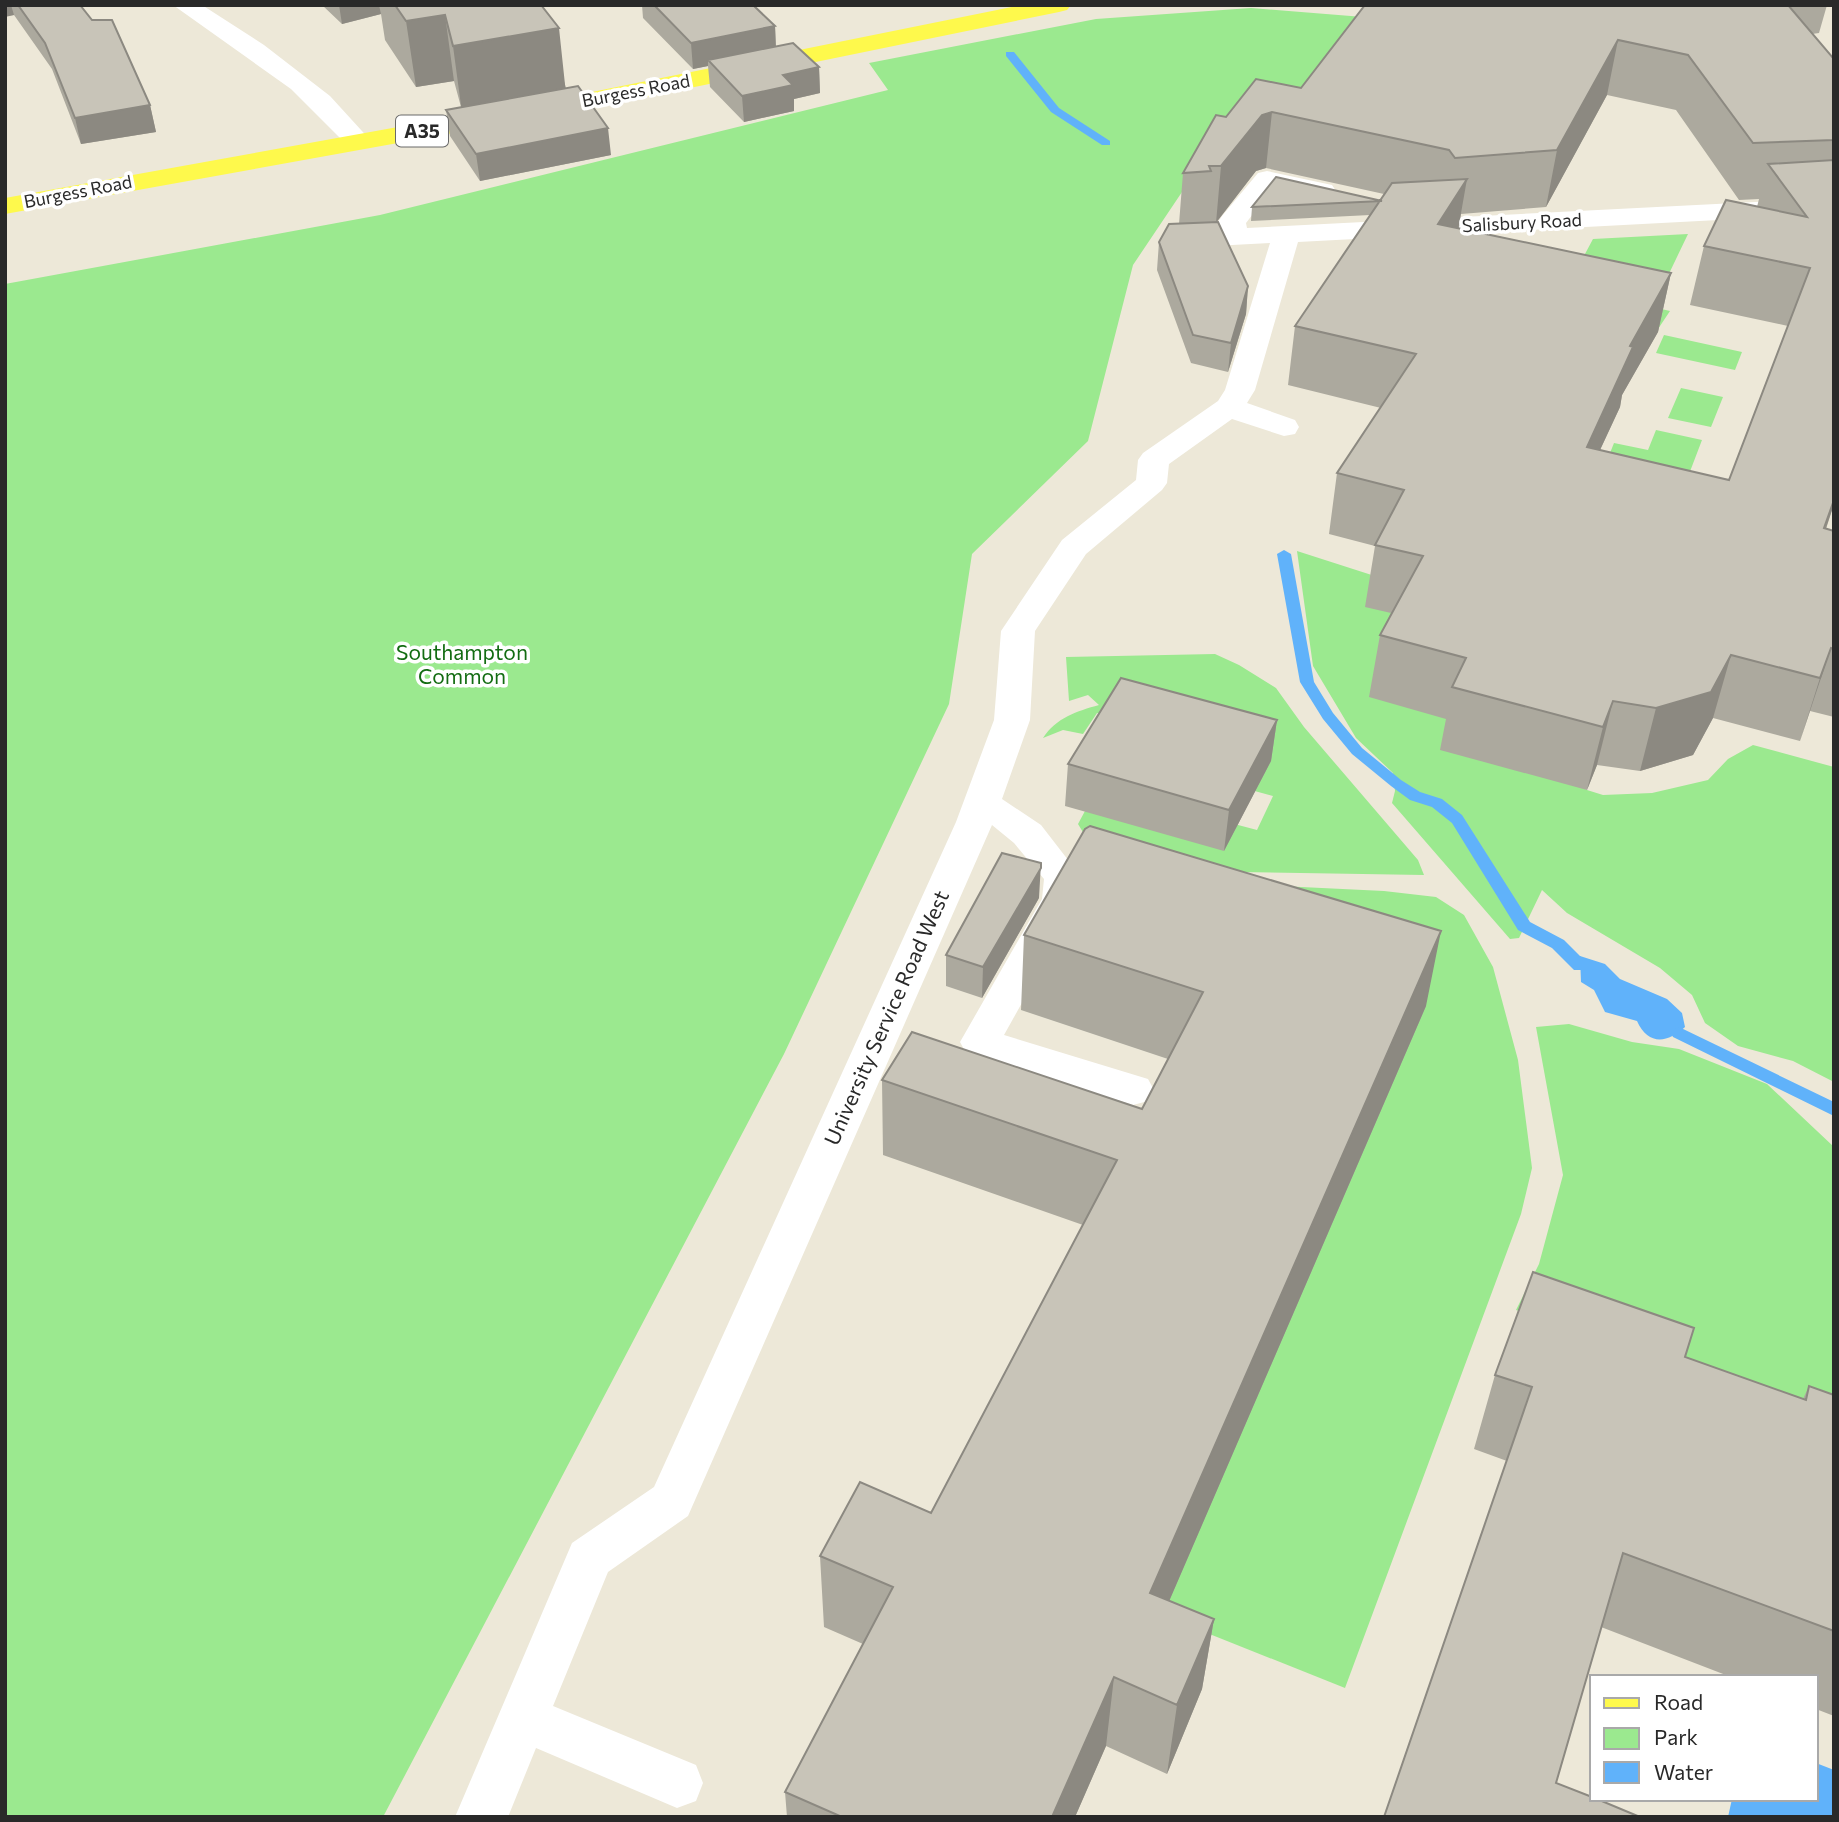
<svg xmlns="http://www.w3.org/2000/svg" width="1839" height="1822" viewBox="0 0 1839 1822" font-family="Commissioner,sans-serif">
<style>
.green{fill:#9be98f}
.water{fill:#60b2fa}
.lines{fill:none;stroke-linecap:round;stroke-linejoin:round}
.stream{fill:#60b2fa;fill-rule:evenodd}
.minor{fill:#fff;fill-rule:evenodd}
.major{fill:#fef94c;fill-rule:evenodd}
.wall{fill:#aca99e;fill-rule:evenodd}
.shaded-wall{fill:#8c8981}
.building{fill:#c8c4b8;stroke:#8c8981;stroke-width:2}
.labels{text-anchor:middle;stroke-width:7;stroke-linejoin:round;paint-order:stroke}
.far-street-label{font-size:18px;fill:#292929;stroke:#fff}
.shield{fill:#fff;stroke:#696969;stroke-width:2}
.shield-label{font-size:19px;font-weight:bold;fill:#292929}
.park-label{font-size:21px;fill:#136c12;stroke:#fff}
.street-label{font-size:21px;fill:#292929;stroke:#fff}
</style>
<rect width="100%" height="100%" fill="#ede8d8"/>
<path class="green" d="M 1251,8 L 1388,19 L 1298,139 L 1227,125 L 1133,265 L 1088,441 L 972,554 L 949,704 L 784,1054 L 383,1817 L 5,1817 L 5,284 L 380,215 L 888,90 L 869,63 L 1096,19 Z
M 1688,234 L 1653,307 L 1670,311 L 1656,332 L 1555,310 L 1593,239 Z
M 1664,335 L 1742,352 L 1735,370 L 1656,353 Z
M 1681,388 L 1723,397 L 1711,427 L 1668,418 Z
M 1656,430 L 1702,440 L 1686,482 L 1606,463 L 1614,443 L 1648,450 Z
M 1297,551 L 1381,578 L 1412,618 L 1453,721 L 1587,790 L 1603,795 L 1652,793 L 1708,780 L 1728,759 L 1753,745 L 1834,767 L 1834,1082 L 1793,1061 L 1738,1046 L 1705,1023 L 1692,995 L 1660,968 L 1567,913 L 1542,890 L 1519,938 L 1510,939 L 1392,803 L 1395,791 L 1393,773 L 1356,738 L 1313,666 Z
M 1215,654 L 1239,665 L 1276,688 L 1304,727 L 1418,860 L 1424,875 L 1106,870 L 1078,824 L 1085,811 L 1223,821 L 1257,830 L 1273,796 L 1240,787 L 1256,757 L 1097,713 L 1083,734 L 1063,730 L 1043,738 C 1056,718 1077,711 1099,705 L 1088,695 L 1069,701 L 1066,657 Z
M 1262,885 L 1384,891 L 1436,897 L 1464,915 L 1493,967 L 1518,1060 L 1532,1168 L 1521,1214 L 1345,1688 L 1162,1615 L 1395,1072 Z
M 1569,1024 L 1632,1042 L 1679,1049 L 1767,1084 L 1834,1147 L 1834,1406 L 1815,1405 L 1516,1310 L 1539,1264 L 1563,1175 L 1536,1027 Z"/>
<path class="water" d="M 1580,956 L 1605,964 L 1620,979 L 1667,999 L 1682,1013 L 1685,1027 C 1668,1043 1648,1046 1637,1021 L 1605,1012 L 1594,990 L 1581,982 Z
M 1816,1763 L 1834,1770 L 1834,1817 L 1728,1817 L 1732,1799 L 1816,1799 Z"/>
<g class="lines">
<path class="stream" d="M 1006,52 L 1014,52 L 1059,108 L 1110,141 L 1110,145 L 1102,145 L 1051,112 L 1006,56 Z
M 1284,550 L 1291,554 L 1314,682 L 1333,713 L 1362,748 L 1401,780 L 1420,792 L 1442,799 L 1462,815 L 1530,922 L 1564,940 L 1586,962 L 1588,966 L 1586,970 L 1574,970 L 1552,948 L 1518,930 L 1452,823 L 1432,807 L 1410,800 L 1391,786 L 1352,754 L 1323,719 L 1300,682 L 1277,554 Z
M 1679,1027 L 1834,1102 L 1834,1116 L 1673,1037 L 1671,1033 L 1673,1029 Z"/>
<path class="minor" d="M 173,5 L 202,5 L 264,45 L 330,96 L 372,142 L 368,148 L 350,148 L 291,89 Z
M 1267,171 L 1332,185 L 1336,191 L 1332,197 L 1323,199 L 1273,188 L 1246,223 L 1247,228 L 1834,198 L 1834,214 L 1298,242 L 1255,390 L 1247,403 L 1295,420 L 1299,427 L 1295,434 L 1284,436 L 1232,419 L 1169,464 L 1167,483 L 1162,490 L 1086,554 L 1035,631 L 1030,720 L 1002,799 L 1041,825 L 1082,878 L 1080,899 L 1004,1035 L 1148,1079 L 1154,1090 L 1148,1101 L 1133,1105 L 966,1053 L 960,1042 L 1042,899 L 1044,879 L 1014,843 L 992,825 L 688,1516 L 608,1572 L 553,1706 L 696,1765 L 703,1783 L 696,1801 L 677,1808 L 536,1748 L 508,1817 L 455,1817 L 572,1543 L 654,1487 L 956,822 L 994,720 L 1001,631 L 1062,540 L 1136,480 L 1138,460 L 1143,453 L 1218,401 L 1225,390 L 1270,243 L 1175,248 L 1165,246 L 1161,240 L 1165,234 L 1220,229 L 1218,222 L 1222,216 L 1258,173 Z"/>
<path class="major" d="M 1022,5 L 1071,5 L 1067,10 L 1059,12 L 597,107 L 5,214 L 5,198 L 597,91 Z"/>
</g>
<path class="wall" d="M 5,5 L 80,5 L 150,105 L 156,132 L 81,144 L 52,69 L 14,15 L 5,16 Z
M 322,5 L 541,5 L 566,88 L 611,155 L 480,181 L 450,136 L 446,110 L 461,107 L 454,81 L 416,87 L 385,40 L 381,14 L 342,24 Z
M 642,5 L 753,5 L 775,26 L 776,47 L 819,67 L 820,93 L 794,99 L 794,111 L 744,122 L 710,87 L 708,66 L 693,69 L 643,18 Z
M 1365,5 L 1827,5 L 1819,33 L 1812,34 L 1834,59 L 1834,504 L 1826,529 L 1834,531 L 1834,717 L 1810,711 L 1800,741 L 1713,718 L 1693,755 L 1640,771 L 1597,765 L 1587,790 L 1440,750 L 1446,719 L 1369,697 L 1380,635 L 1391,613 L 1365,607 L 1375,546 L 1329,534 L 1337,473 L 1381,408 L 1288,385 L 1295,326 L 1370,215 L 1251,221 L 1252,207 L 1380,201 L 1384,194 L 1266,168 L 1256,171 L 1216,222 L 1248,286 L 1246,314 L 1228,372 L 1191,363 L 1157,270 L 1159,242 L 1179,224 L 1183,173 L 1226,117 L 1301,88 ZM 1607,95 L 1676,110 L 1739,200 L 1759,199 L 1757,207 L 1704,246 L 1690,305 L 1788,326 L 1729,480 L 1600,450 L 1620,407 L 1622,395 L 1658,332 L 1671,273 L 1459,228 L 1461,214 L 1546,207 Z
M 1277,720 L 1271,761 L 1224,851 L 1065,806 L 1068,764 Z
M 1039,898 L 982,998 L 946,986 L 946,955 Z
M 1024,935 L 1426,1006 L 1169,1601 L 1214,1619 L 1202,1689 L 1167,1774 L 1106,1746 L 1075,1817 L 787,1817 L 785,1792 L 863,1644 L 824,1627 L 820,1556 L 931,1513 L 1083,1225 L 883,1155 L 882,1080 L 1142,1109 L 1168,1059 L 1021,1010 Z
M 1685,1357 L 1803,1399 L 1809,1386 L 1834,1395 L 1834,1716 L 1816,1709 L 1816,1677 L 1731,1677 L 1601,1627 L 1384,1817 L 1507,1461 L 1474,1449 L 1495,1375 Z"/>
<path class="shaded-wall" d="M 5,5 L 11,5 L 14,15 L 5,17 Z
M 339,5 L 379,5 L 381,14 L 342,24 Z
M 445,15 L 454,81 L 416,87 L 406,21 Z
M 775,26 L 776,52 L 708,60 L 708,66 L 693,69 L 691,43 Z
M 559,28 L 566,94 L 462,113 L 453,46 Z
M 1618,40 L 1607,95 L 1546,207 L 1557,150 Z
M 819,67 L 820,93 L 794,99 L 794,111 L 744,122 L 742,96 L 783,75 Z
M 150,105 L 156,132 L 81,144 L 75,118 Z
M 1272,112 L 1266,168 L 1256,171 L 1216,223 L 1221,166 L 1262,115 Z
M 608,128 L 611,155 L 480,181 L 476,154 Z
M 1467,179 L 1457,236 L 1438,224 Z
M 1671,273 L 1658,332 L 1622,395 L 1620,407 L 1573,508 L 1587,447 L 1630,346 Z
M 1248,286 L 1246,314 L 1228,372 L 1231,343 Z
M 1834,500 L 1834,504 L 1805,590 Z
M 1831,648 L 1800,741 L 1820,678 Z
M 1731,655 L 1713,718 L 1693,755 L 1640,771 L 1656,708 Z
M 1613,701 L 1597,765 L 1587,790 L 1603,727 Z
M 1277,720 L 1271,761 L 1224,851 L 1229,810 Z
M 1041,863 L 1039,898 L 982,998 L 983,967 Z
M 1441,931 L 1426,1006 L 1142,1664 L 1150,1593 Z
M 1214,1619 L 1202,1689 L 1167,1774 L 1177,1705 Z
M 1114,1677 L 1106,1746 L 1075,1817 L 1052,1817 Z"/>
<path class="building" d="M 18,5 L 80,5 L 92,20 L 112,20 L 150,105 L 75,118 L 45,43 Z
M 395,5 L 541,5 L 559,28 L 453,46 L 445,15 L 406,21 Z
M 654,5 L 753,5 L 775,26 L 691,43 Z
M 1365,5 L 1788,5 L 1834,59 L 1834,140 L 1753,143 L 1688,55 L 1618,40 L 1557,150 L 1455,158 L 1449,150 L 1272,112 L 1262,115 L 1221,166 L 1209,166 L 1211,171 L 1183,173 L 1216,115 L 1226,117 L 1256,79 L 1301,88 Z
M 793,43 L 819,67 L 783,75 L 793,85 L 742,96 L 708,60 Z
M 578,86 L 608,128 L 476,154 L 446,110 Z
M 1834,160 L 1834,500 L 1824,528 L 1834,531 L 1834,649 L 1831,648 L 1820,678 L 1731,655 L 1711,692 L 1656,708 L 1613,701 L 1603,727 L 1452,687 L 1466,658 L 1380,635 L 1423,556 L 1375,545 L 1404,490 L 1337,473 L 1416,354 L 1295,326 L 1392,183 L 1467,179 L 1438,224 L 1671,273 L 1630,346 L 1633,347 L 1587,447 L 1729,480 L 1810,268 L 1704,246 L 1726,200 L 1807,217 L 1768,164 Z
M 1276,177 L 1382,201 L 1252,207 Z
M 1218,222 L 1248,286 L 1231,343 L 1193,335 L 1159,242 L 1169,224 Z
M 1121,678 L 1277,720 L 1229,810 L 1068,764 Z
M 1090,826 L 1441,931 L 1150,1593 L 1214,1619 L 1177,1705 L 1114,1677 L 1052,1817 L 842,1817 L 785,1792 L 893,1587 L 820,1556 L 860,1482 L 931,1513 L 1117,1160 L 882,1080 L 912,1032 L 1142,1109 L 1203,992 L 1024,935 L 1085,829 Z
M 1002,853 L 1041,863 L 1041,868 L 983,967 L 946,955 Z
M 1533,1272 L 1694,1328 L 1685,1357 L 1806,1400 L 1809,1386 L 1834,1395 L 1834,1631 L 1623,1553 L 1556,1783 L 1592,1797 L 1592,1799 L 1597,1799 L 1640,1817 L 1384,1817 L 1532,1387 L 1495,1375 Z"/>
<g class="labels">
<g class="far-street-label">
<text transform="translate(636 91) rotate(-11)" y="6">Burgess Road</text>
<text transform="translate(78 192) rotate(-11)" y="6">Burgess Road</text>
<text transform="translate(1522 223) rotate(-3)" y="6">Salisbury Road</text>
</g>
<rect class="shield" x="396" y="115.5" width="52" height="31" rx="5"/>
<g class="shield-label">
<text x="422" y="138">A35</text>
</g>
<g class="park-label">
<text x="462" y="660">Southampton<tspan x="462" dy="24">Common</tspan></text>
</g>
<g class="street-label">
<text transform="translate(887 1018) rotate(-66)" y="7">University Service Road West</text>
</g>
</g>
<rect width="1839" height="1822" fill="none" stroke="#292929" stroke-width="14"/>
<rect x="1590" y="1675" width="228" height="126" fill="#ffffff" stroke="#a9a9a9" stroke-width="2"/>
<rect x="1604" y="1698" width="35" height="10" fill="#fef94c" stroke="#a9a9a9" stroke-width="2"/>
<text x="1654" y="1710" font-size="21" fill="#292929">Road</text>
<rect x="1604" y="1728" width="35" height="21" fill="#9be98f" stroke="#a9a9a9" stroke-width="2"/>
<text x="1654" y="1745" font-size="21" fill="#292929">Park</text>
<rect x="1604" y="1762" width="35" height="21" fill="#60b2fa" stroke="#a9a9a9" stroke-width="2"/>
<text x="1654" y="1780" font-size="21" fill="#292929">Water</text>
</svg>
